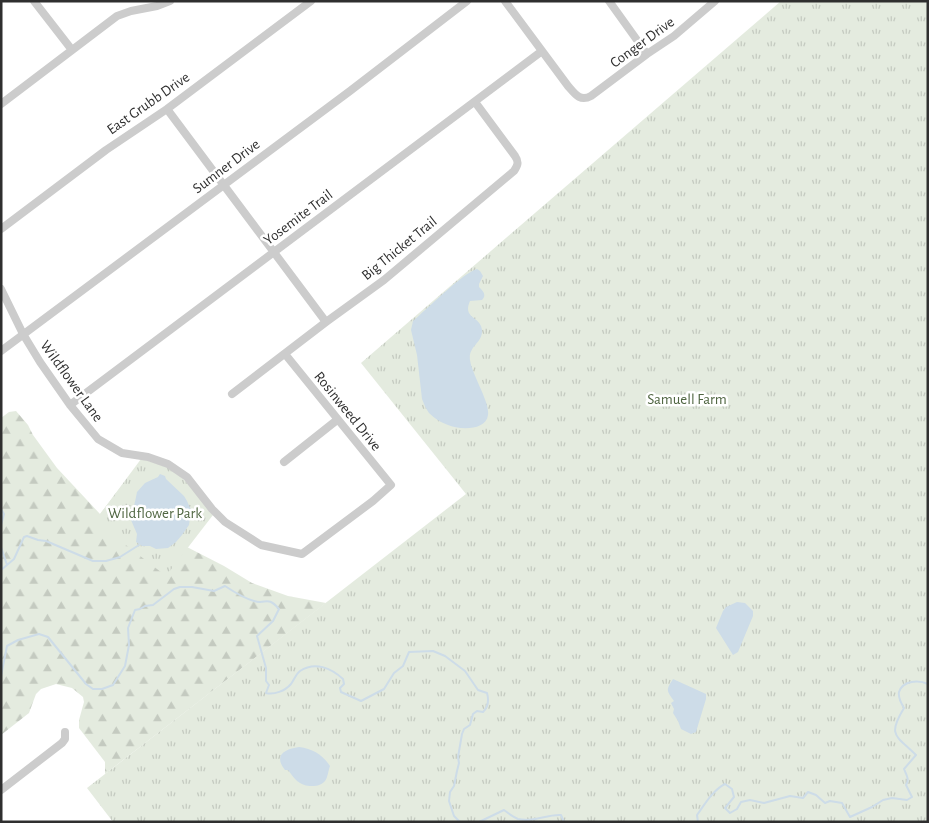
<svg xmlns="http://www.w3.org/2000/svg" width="929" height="823" viewBox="0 0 929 823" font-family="'Alegreya Sans',sans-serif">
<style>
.forest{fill:url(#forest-firs)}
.park{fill:url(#park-tufts)}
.water{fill:#cddce8}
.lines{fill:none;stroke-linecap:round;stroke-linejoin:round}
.stream{stroke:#cddce8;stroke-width:2}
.minor{stroke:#ccc;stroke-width:8}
.labels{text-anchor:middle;stroke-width:5;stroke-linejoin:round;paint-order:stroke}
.street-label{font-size:15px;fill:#2f2f2f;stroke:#fff}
.park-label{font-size:15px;fill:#506642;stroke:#fff}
</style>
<defs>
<pattern id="forest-firs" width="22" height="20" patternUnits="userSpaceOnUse" patternTransform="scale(1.25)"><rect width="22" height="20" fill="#e4ebdf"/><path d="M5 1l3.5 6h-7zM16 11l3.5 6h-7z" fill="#c4cac0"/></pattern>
<pattern id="park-tufts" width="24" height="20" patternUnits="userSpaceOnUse" patternTransform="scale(1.25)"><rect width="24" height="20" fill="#e4ebdf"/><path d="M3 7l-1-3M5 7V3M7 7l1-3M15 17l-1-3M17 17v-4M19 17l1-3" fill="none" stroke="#c4cac0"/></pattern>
</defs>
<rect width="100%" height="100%" fill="#fff"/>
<path class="forest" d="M 16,411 L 28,425 L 33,435 L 57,468 L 100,514 L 123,484 L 185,546 L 224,566 L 252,583 L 288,596 L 326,603 L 105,774 L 105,762 L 79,728 L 79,720 L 84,702 L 83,697 L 72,688 L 56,684 L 41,689 L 36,694 L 29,713 L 1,735 L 1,418 L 9,412 Z"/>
<path class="park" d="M 781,1 L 928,1 L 928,822 L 113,822 L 87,788 L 466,494 L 361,363 Z
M 141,459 C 149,461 156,463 164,466 C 185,475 199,497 213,515 L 166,576 L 95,521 Z"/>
<path class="water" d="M 477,269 L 480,271 L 483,276 L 479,284 L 479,287 C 483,291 487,295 482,300 L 470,301 C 462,319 481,316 482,330 C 483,343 468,346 470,360 C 472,375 490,402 488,415 C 486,431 459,430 448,425 C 442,423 434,418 429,413 C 426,409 424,404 422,399 L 417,355 L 411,330 L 413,321 C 426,310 464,272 477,269 Z
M 160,474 L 165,476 L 166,479 L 184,496 L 187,501 L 191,510 L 189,525 L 182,535 L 176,542 L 168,548 L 156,549 L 150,546 L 142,546 L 136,542 L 137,534 L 131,520 L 136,497 L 137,492 L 145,483 L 158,477 Z
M 737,602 L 745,603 L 753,611 L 753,616 L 738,652 L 733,655 L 716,628 L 723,611 L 726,607 Z
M 673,679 L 706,694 L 706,699 L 696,732 L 691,734 L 681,729 L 678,721 L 673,713 L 674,709 L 671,703 L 674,701 C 666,690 666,690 673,679 Z
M 299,747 C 313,749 322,754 330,766 C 328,771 328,777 325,781 C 320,786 316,786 310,786 C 298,785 295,779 288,770 L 285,770 C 273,755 285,749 299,747 Z"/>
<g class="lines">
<path class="stream" d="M 1,509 L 4,514 L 1,525
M 1,547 L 7,565 L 1,570
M 7,565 L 14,559 L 24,537 L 27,536 L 38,540 L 46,541 L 93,561 L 106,561 L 120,557 L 139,545
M 1,676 L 7,646 L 18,640 L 39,634 L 48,637 L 86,684 L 93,689 L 102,689 L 113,685 L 125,666 L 129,645 L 128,628 L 135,610 L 140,609 L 145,606 L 153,605 L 174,589 L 180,587 L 192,587 L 214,591 L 225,586 C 234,592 243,598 254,601 C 266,605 267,595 279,609 L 273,621 L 257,636 L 266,668 L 266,681 L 269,685 L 266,693 C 274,695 285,691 291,684 C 294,680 296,674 300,671 C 315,661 331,668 343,679 L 344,684 L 340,688 L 341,692 L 361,701 L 384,689 L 394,673 L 403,666 L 409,652 L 433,651 L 445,656 L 465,671 L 478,690 L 487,693 C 489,700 489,706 483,712 L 477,711 L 473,714 L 470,725 L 464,729 L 462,734 L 458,757 L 459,763 L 457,771 L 454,786 L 450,792 L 449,801 L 454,816 L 460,822
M 479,822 L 504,810 C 508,813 513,817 518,819 C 532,823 547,814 561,815 L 564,822
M 698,822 L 697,815 C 705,804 713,790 725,784 L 732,789 L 734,797 L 725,808 L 730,813 L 737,809 L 741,802 L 750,800 L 764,803 L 790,796 L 803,798 L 808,792 L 816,795 L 825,803 L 830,801 L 842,803 L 850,817 L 872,807 L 883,800 L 892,798 L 907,800 L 912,797 L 906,785 C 910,780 906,774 904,769 L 916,755 C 896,735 887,736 904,708 C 901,703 898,697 899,692 C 903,680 919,680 928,684"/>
<path class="minor" d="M 34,1 L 72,50
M 505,1 L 568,86 C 575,94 580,102 591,96 L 647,54 L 674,36 L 715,1
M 609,1 L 647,54
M 1,104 L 117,16 L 131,11 L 157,6 L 170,1
M 167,109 L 326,322
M 1,229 L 106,150 L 167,109 L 311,1
M 1,289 L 23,334 L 40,362 L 70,405 L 98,439 L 122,453 L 148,457 L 168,464 L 187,477 L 212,509 L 225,522 L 261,545 L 302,554 L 373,501 L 391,485 L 285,354
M 1,351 L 350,91 L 467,1
M 232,394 L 326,322 L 384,280 L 514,171 C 518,165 519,162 515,156 L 475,102
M 70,405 L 542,51
M 284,462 L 337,420
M 1,790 L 62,743 L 65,739 L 65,732"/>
</g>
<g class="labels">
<g class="street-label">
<text transform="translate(642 42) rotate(-36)" y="5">Conger Drive</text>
<text transform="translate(148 103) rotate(-35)" y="5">East Grubb Drive</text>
<text transform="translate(226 166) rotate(-37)" y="5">Sumner Drive</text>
<text transform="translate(298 217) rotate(-37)" y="5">Yosemite Trail</text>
<text transform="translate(399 248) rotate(-39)" y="5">Big Thicket Trail</text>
<text transform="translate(72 381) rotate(54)" y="5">Wildflower Lane</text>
<text transform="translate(348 411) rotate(51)" y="5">Rosinweed Drive</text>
</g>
<g class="park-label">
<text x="687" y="404">Samuell Farm</text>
<text x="155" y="518">Wildflower Park</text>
</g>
</g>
<rect width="929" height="823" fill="none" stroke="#2f2f2f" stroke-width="5"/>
</svg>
